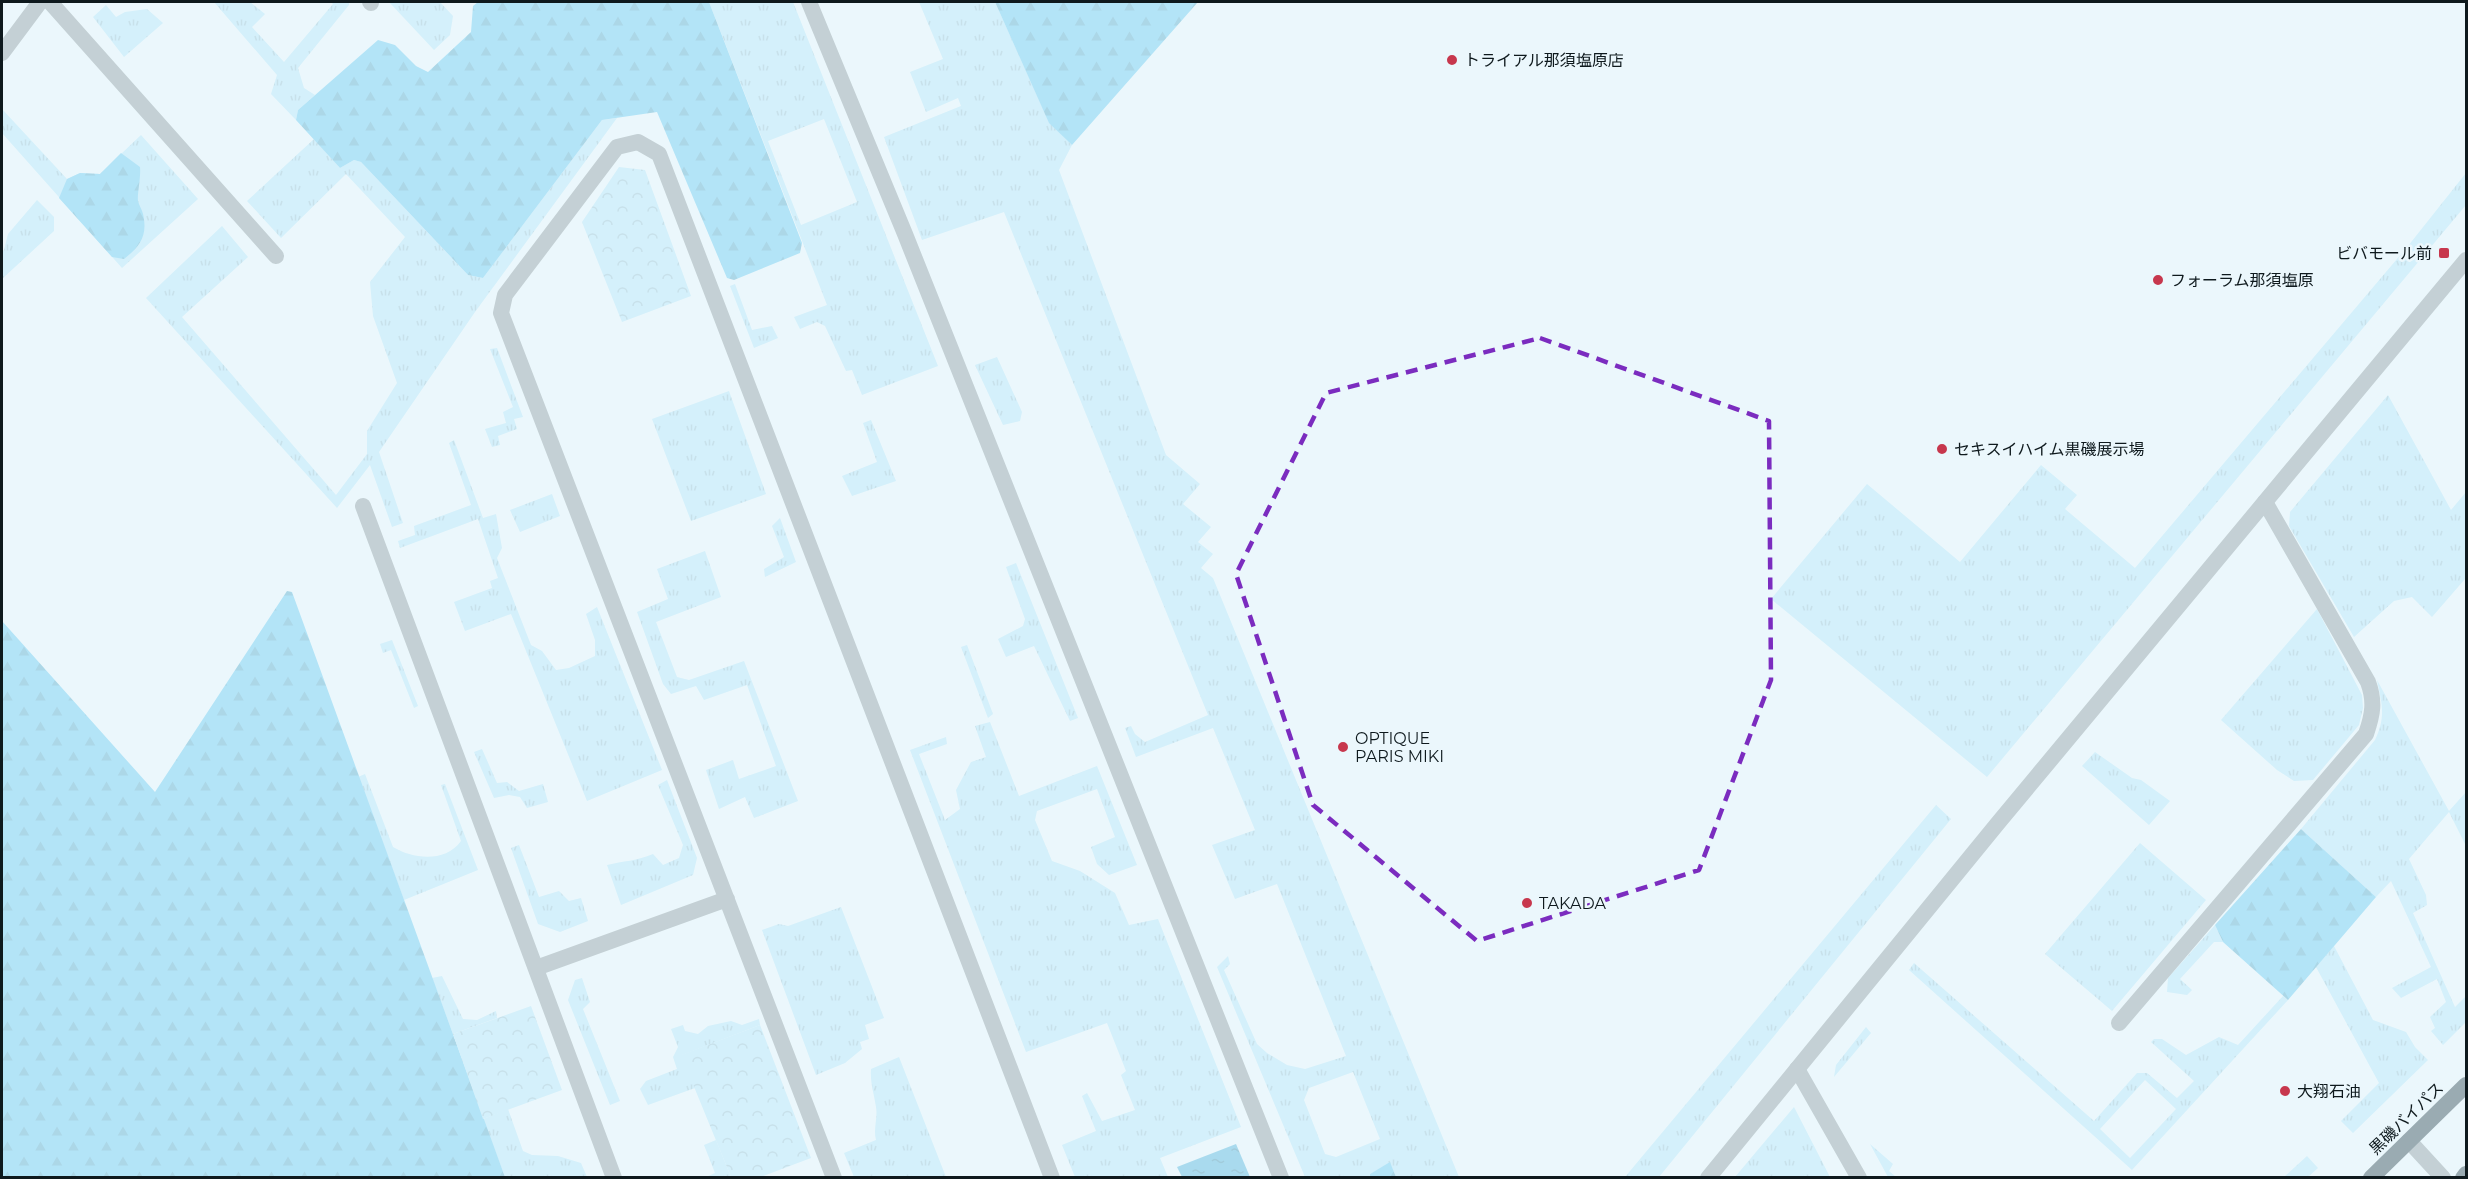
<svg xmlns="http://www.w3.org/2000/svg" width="2468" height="1179" viewBox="0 0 2468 1179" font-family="Montserrat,'Noto Sans JP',sans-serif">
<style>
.grass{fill:url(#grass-tufts);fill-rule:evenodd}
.forest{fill:url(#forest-firs)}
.park{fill:url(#park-crowns)}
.water{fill:url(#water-ripples)}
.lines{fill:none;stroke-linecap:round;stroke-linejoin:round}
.service{stroke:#94a0a6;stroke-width:16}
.minor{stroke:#94a0a6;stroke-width:16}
.tertiary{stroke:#94a0a6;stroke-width:16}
.trunk{stroke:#384f5a;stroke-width:16}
.marked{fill:none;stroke:#7b2cbf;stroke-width:4.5;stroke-dasharray:12 8;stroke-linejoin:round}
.poi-dot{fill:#c7374d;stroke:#ebf7fc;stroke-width:2}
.labels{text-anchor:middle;stroke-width:5;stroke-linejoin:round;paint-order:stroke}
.poi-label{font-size:16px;fill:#0e191d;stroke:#ebf7fc;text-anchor:start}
.street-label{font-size:16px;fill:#0e191d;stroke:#ebf7fc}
</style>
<defs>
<pattern id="grass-tufts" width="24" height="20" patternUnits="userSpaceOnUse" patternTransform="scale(1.5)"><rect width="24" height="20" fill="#b8e6fa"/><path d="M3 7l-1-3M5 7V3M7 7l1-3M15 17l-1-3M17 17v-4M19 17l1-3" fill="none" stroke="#9dc5d6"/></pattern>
<pattern id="forest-firs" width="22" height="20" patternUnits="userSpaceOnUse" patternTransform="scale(1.5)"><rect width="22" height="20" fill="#6fccf2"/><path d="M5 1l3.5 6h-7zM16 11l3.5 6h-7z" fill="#5fafcf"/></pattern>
<pattern id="park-crowns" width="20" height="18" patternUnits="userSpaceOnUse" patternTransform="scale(1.5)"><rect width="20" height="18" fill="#b8e6fa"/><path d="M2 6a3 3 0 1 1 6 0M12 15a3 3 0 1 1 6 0" fill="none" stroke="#9dc5d6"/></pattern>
<pattern id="water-ripples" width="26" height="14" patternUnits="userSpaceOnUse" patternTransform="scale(1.5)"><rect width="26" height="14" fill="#59b7dd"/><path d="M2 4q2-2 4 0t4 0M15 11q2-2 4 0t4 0" fill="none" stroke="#4894b3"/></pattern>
</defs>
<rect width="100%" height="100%" fill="#ebf7fc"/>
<path class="grass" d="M 214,2 L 250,2 L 265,14 L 252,27 L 284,62 L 333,4 L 331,2 L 349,2 L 349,5 L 298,68 L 304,88 L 315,95 L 298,110 L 296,120 L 271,94 L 277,75 Z
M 389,2 L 440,2 L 453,16 L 450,35 L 434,50 Z
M 709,2 L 793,2 L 938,366 L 862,395 L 852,370 L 846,371 L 825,326 L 817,322 L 800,329 L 794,317 L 827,305 ZM 824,119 L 857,202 L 801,225 L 768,141 Z
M 919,2 L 995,2 L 1049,122 L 1072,145 L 1059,170 L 1166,455 L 1200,484 L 1183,504 L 1211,527 L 1198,542 L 1213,554 L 1201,568 L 1213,578 L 1459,1177 L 1396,1177 L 1390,1163 L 1370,1174 L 1370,1177 L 1305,1177 L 1217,967 L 1228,956 L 1230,964 L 1224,970 L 1257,1044 L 1267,1053 L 1287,1065 L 1305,1069 L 1346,1056 L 1277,884 L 1235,899 L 1212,845 L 1255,830 L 1213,728 L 1136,757 L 1125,728 L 1131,726 L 1135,734 L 1145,742 L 1208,715 L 1004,212 L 922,240 L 884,137 L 961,106 L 958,98 L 926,112 L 910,72 L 943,59 ZM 1353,1072 L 1380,1139 L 1336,1157 L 1325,1154 L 1304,1100 L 1309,1088 Z
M 106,5 L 116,17 L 125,12 L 147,9 L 163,23 L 124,57 L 93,17 Z
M 2,109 L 67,179 L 80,173 L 100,174 L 141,135 L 198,199 L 122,268 L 2,133 Z
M 617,118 L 475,312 L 379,452 L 403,523 L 392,527 L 370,465 L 337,508 L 146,298 L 222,226 L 248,257 L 182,317 L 336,495 L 367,454 L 367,431 L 397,383 L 373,316 L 370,282 L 405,237 L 346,174 L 281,238 L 247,201 L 314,139 L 340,168 L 354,160 L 361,162 L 468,275 L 483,278 L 602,120 Z
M 2466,173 L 2466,205 L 1987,777 L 1771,599 L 1867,484 L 1960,562 L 2041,465 L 2077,495 L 2065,509 L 2135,568 L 2408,246 Z
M 37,200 L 54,217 L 54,231 L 2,279 L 2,252 L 4,250 L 8,234 Z
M 735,284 L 752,330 L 772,326 L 778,338 L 754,348 L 730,286 Z
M 497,348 L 523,417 L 514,419 L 517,429 L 498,436 L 500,445 L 492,447 L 485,429 L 506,423 L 503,412 L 513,407 L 490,349 Z
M 997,357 L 1022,412 L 1020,421 L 1003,425 L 975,365 Z
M 729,391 L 766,494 L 691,521 L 652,419 Z
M 2388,395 L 2451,510 L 2466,492 L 2466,581 L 2465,579 L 2432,617 L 2412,597 L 2394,601 L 2354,637 L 2289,526 L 2290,512 Z
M 871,420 L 896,481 L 852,496 L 842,476 L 877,462 L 863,423 Z
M 454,440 L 483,518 L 496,514 L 502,548 L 497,558 L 531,645 L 542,651 L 556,670 L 569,668 L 595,656 L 595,640 L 586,614 L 597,607 L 662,770 L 587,801 L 511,614 L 465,631 L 454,602 L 492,588 L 490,581 L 498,578 L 478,519 L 400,548 L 398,541 L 415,535 L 414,526 L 471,505 L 449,443 Z
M 552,494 L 560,516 L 520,532 L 510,510 Z
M 780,518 L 796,562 L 765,577 L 764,569 L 784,557 L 772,526 Z
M 705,551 L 721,597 L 656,622 L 677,677 L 689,680 L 744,661 L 798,801 L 754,818 L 745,797 L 719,809 L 706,770 L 733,760 L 739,779 L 776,766 L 747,685 L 704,700 L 696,686 L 671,694 L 663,684 L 637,612 L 668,599 L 657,569 Z
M 1016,563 L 1078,718 L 1070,721 L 1034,646 L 1006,657 L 998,639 L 1023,626 L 1025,619 L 1006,567 Z
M 2317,609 L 2362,695 L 2363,708 L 2359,725 L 2313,780 L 2294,781 L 2277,770 L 2221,720 Z
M 392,640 L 418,706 L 414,708 L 391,650 L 383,653 L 380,644 Z
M 967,645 L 993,714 L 988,718 L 961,647 Z
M 2377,680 L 2449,811 L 2466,792 L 2466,846 L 2449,812 L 2409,859 L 2426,895 L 2427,905 L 2413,913 L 2455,1007 L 2466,996 L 2466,1022 L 2443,1045 L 2431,1031 L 2435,1028 L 2430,1017 L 2446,1002 L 2437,979 L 2401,998 L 2392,988 L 2431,967 L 2391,881 L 2376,897 L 2301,829 L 2375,740 C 2386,717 2382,704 2377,680 Z
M 990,722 L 1019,796 L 1097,766 L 1137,865 L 1109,875 L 1097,864 L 1091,847 L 1115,837 L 1097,789 L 1037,811 L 1035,820 L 1052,861 L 1080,871 L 1115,893 L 1129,925 L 1158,919 L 1241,1127 L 1160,1158 L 1168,1177 L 1075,1177 L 1062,1145 L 1096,1131 L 1082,1096 L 1087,1093 L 1102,1121 L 1135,1110 L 1121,1075 L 1126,1071 L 1107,1023 L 1026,1052 L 910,750 L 946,737 L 947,744 L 919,754 L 945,820 L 960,809 L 956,790 L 971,762 L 986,757 L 975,726 Z
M 482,749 L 497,783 L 507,782 L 519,791 L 543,784 L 548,802 L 527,808 L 520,797 L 509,795 L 494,798 L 474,752 Z
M 2095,752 L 2132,778 L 2141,780 L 2170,801 L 2149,825 L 2082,766 Z
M 365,774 L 393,847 C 413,859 445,863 461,841 L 441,785 L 445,784 L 478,870 L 404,900 L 358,777 Z
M 667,780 L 697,858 L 693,875 L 621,905 L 607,865 C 623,861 637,861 653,854 L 663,865 L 679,858 L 683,845 L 658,785 Z
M 1936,805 L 1951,819 L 1659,1177 L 1625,1177 Z
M 2140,843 L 2206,900 L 2112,1011 L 2045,954 Z
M 519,845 L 539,897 L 559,891 L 569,901 L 581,898 L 588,921 L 560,932 L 538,924 L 511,848 Z
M 841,907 L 884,1018 L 865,1025 L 869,1039 L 860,1042 L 862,1049 L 845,1063 L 816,1075 L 762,930 L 779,924 L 788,926 Z
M 2215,925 L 2223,942 L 2214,942 L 2180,979 L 2192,990 L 2187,995 L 2167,992 L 2168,978 Z
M 2334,946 L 2373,1020 L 2406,1032 L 2415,1047 L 2428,1060 L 2353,1133 L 2341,1121 L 2379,1083 L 2316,967 Z
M 1914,963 L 2094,1121 L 2137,1073 L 2147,1073 L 2177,1098 L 2194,1081 L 2151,1042 L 2154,1039 L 2162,1039 L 2186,1055 L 2219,1037 L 2238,1045 L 2283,996 L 2288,1000 L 2132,1170 L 1909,970 ZM 2145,1080 L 2176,1109 L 2130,1158 L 2100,1129 Z
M 442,976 L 463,1019 L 477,1020 L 496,1011 L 497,1018 L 453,1034 L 432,978 Z
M 582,978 L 590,1002 L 583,1009 L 620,1101 L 610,1105 L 568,1000 L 575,980 Z
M 759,1019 L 760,1025 L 682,1055 L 695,1088 L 648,1105 L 640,1089 L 646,1081 L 677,1069 L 673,1057 L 678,1047 L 671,1029 L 683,1025 L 685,1031 L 698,1034 L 708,1026 L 731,1021 L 742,1025 Z
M 1866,1027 L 1871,1033 L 1834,1077 L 1836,1065 Z
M 899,1057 L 946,1177 L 854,1177 L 844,1153 L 876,1140 C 873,1129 878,1118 876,1107 C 874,1093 870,1083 871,1069 Z
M 1794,1107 L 1830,1177 L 1735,1177 Z
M 508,1109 L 523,1151 L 532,1155 L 558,1156 L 581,1163 L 587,1177 L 505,1177 L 483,1119 Z
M 716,1140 L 731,1177 L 706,1177 L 715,1173 L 704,1145 Z
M 1870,1144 L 1893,1164 L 1889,1171 L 1896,1177 L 1888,1177 Z
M 2307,1156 L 2318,1168 L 2308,1177 L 2284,1177 Z"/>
<path class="forest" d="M 478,2 L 709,2 L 802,243 L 800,253 L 734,280 L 727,278 L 657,112 L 602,120 L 483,278 L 468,275 L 361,162 L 354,160 L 340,168 L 296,120 L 298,110 L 378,40 L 395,45 L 416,66 L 428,72 L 471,32 L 473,6 Z
M 995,2 L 1198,2 L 1072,145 L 1049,123 Z
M 121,153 L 140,167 C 141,178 137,194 138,201 C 139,205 142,210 143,214 C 148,236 140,246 124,259 L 112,257 L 59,198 L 67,179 L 80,173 L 100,174 Z
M 287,591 L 292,592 L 505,1177 L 2,1177 L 2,621 L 155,792 Z
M 2301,829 L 2376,897 L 2288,1000 L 2223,942 L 2215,925 Z
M 1390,1162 L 1396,1177 L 1370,1177 L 1370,1174 Z"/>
<path class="park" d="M 619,167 L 645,170 L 691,296 L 622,322 L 582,222 Z
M 531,1006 L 562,1090 L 483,1119 L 453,1034 Z
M 760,1025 L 811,1158 L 761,1177 L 731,1177 L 681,1055 Z"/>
<path class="water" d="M 1236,1144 L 1250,1177 L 1182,1177 L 1177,1167 Z"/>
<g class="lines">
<path class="service" d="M 50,2 L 276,256
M 370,2 L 371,3
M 2119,1023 L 2366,734 C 2373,714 2375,701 2368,682 L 2265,502"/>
<path class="minor" d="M 809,2 L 905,234 L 1281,1178
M 2,53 L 40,2
M 363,506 L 614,1178
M 536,968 L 727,899
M 1797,1069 L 1859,1178
M 2409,1141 L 2443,1178
M 834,1178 L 501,313 L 505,295 L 617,147 L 638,142 L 659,154 L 1052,1178"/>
<path class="tertiary" d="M 1708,1178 L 1998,823 L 2466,260"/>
<path class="trunk" d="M 2371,1178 L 2466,1085
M 2463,1178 L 2466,1174"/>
</g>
<path d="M0 0H2468V1179H0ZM 1540,338 L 1769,421 L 1771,680 L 1699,870 L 1477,941 L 1313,805 L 1236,574 L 1326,393 Z" fill="#ebf7fc" fill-opacity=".55" fill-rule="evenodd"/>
<path class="marked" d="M 1540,338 L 1769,421 L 1771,680 L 1699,870 L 1477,941 L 1313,805 L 1236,574 L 1326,393 Z"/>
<g class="poi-dot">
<circle cx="1452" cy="60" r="6"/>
<rect x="2438" y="247" width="12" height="12" rx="3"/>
<circle cx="2158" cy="280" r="6"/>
<circle cx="1942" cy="449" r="6"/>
<circle cx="1343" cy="747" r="6"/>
<circle cx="1527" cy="903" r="6"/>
<circle cx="2285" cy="1091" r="6"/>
</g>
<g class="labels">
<g class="poi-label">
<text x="1464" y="66">トライアル那須塩原店</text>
<text x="2432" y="259" text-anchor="end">ビバモール前</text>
<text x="2170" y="286">フォーラム那須塩原</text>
<text x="1954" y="455">セキスイハイム黒磯展示場</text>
<text x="1355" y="744">OPTIQUE<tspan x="1355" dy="18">PARIS MIKI</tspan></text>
<text x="1539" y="909">TAKADA</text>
<text x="2297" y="1097">大翔石油</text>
</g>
<g class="street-label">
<text transform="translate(2406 1118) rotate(-44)" y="6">黒磯バイパス</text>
</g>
</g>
<rect width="2468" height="1179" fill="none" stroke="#0e191d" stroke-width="6"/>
</svg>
